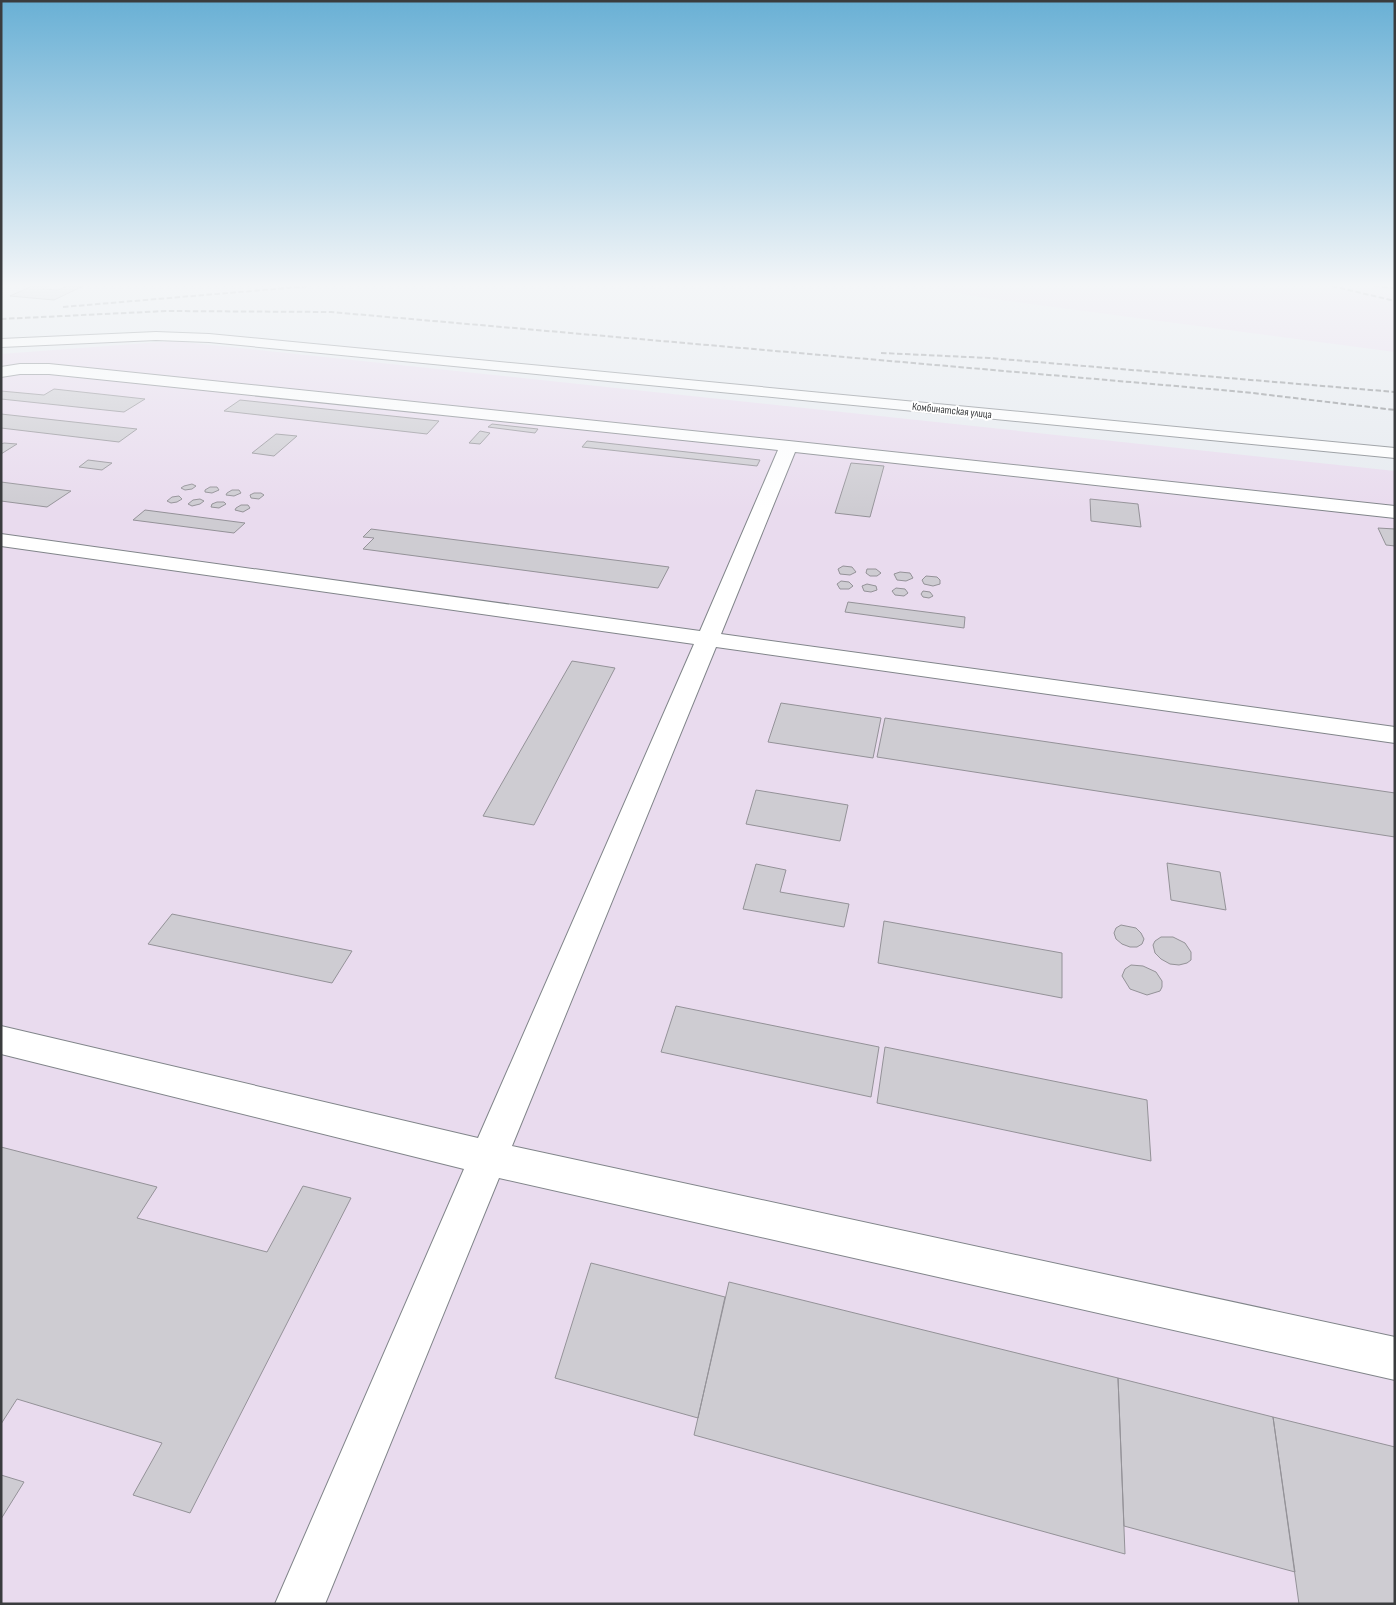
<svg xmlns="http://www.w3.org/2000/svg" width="1396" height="1605" viewBox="0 0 1396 1605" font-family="'Sofia Sans Condensed',sans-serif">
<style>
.industrial{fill:#e9dbee}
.building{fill:#ceccd2;stroke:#949298}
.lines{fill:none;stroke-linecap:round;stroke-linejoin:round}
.minor-casing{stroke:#81858a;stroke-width:2}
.minor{fill:#fff;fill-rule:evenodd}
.rail{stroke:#878a8d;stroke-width:2;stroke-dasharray:5.5 2.5;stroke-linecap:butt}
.labels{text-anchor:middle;stroke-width:4;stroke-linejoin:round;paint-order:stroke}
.far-street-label{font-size:11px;fill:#3a3c3e;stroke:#fff}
</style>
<rect width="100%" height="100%" fill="#e7ebf0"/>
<path class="industrial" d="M 927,286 L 1395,286 L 1395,352 L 979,297 Z
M 174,341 L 1395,471 L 1395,1604 L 1,1604 L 1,354 Z"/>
<path class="building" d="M 32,286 L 49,286 L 43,289 L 58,290 L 67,286 L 83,286 L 54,300 L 10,296 Z
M 54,389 L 145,399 L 124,412 L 1,399 L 1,391 L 44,395 Z
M 240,400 L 439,421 L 427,434 L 224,411 Z
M 1,414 L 137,429 L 119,442 L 1,428 Z
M 492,424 L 538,429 L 535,433 L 488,427 Z
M 480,431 L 490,433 L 480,444 L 469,443 Z
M 276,434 L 297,436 L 274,456 L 252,453 Z
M 587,441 L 760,460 L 757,466 L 582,447 Z
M 4,443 L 17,444 L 1,454 L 1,444 Z
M 88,460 L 112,463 L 102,470 L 79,467 Z
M 851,463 L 884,466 L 870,517 L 835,513 Z
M 1,482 L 71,491 L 47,507 L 1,501 Z
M 192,484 L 196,486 L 192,489 L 185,490 L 181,488 L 184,486 Z
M 210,487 L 217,487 L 219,490 L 212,493 L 205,492 L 205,490 Z
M 232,490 L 239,490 L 241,493 L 234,496 L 226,495 L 227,493 Z
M 254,493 L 261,493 L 264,495 L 259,499 L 251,498 L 250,495 Z
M 179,496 L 182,499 L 177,502 L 171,503 L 167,501 L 172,497 Z
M 200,499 L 204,501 L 200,504 L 192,506 L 188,504 L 193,500 Z
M 1090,499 L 1138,504 L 1141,527 L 1091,521 Z
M 217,502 L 224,502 L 226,504 L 219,508 L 211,507 L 212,504 Z
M 241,505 L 248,505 L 250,508 L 243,512 L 235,510 L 236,508 Z
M 145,510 L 245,523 L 234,533 L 133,520 Z
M 1378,528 L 1395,529 L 1395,546 L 1386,545 Z
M 371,529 L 669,567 L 658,588 L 363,549 L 374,538 L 363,537 Z
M 843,566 L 852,567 L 856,572 L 850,575 L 840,574 L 838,569 Z
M 867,569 L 876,569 L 881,573 L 877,576 L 870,576 L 866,573 Z
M 900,572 L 910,573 L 913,578 L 906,581 L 897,580 L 894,574 Z
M 926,576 L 937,577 L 940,580 L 940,584 L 933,586 L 924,584 L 922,580 Z
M 841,581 L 849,582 L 853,586 L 849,589 L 840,589 L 837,584 Z
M 867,584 L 876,586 L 877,590 L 871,592 L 864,591 L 862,586 Z
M 896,588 L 905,589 L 908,593 L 904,596 L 895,595 L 892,591 Z
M 923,591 L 930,592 L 933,596 L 929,598 L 923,597 L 921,594 Z
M 848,602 L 965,617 L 964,628 L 845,612 Z
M 572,661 L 615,668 L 534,825 L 483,816 Z
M 781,703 L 881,718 L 873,758 L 768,742 Z
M 885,718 L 1395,793 L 1395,837 L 877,757 Z
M 756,790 L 848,805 L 840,841 L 746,824 Z
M 1167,863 L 1220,872 L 1226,910 L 1171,900 Z
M 756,864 L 786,870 L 780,892 L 849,904 L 844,927 L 743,909 Z
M 172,914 L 352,951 L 332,983 L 148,944 Z
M 884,921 L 1062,953 L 1062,998 L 878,963 Z
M 1121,925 L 1136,928 L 1141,933 L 1144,939 L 1142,944 L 1137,947 L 1130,947 L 1122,944 L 1116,939 L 1114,933 L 1116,928 Z
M 1161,937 L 1173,937 L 1185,943 L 1191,952 L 1191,960 L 1187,963 L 1179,965 L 1170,964 L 1161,959 L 1155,953 L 1153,945 L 1155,941 Z
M 1131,965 L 1143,966 L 1156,972 L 1162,981 L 1162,987 L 1160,991 L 1147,995 L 1130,989 L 1122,976 L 1125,969 Z
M 676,1006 L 879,1047 L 871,1097 L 661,1052 Z
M 885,1047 L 1147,1100 L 1151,1161 L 877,1103 Z
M 1,1147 L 157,1187 L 137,1218 L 267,1252 L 303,1186 L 351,1198 L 190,1513 L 133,1495 L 162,1443 L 17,1399 L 1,1424 Z
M 591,1263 L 725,1297 L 698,1418 L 555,1378 Z
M 729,1282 L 1118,1378 L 1125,1554 L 694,1435 Z
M 1118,1378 L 1273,1417 L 1295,1572 L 1124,1526 Z
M 1273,1417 L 1395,1447 L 1395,1604 L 1299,1604 Z
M 1,1475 L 24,1482 L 1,1519 Z"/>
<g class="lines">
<defs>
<path id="minor" d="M 156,332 L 209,334 L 1395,448 L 1395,458 L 209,342 L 156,340 L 1,347 L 1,339 Z
M 20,364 L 49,364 L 789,441 L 1395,506 L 1395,518 L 795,452 L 721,634 L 1395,727 L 1395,743 L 716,647 L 512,1146 L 1395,1337 L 1395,1380 L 499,1178 L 325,1604 L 275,1604 L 464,1169 L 1,1054 L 1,1026 L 478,1138 L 694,644 L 1,546 L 1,534 L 700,631 L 778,450 L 49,374 L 20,374 L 1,377 L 1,367 Z"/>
</defs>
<use href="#minor" class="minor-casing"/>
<use href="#minor" class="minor"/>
<path class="rail" d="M 1332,286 L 1395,301
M 1374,286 L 1395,288
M 63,307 L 310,286
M 1,319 L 166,311 L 331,312 L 1244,392 L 1395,410
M 881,353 L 989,358 L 1395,392"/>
</g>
<linearGradient id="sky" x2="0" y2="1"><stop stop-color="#69b0d5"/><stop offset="0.56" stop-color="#f4f6f8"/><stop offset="1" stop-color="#f4f6f8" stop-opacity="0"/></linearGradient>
<rect width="1396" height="510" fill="url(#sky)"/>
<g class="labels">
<g class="far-street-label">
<text transform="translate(952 410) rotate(6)" y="4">Комбинатская улица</text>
</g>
</g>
<rect width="1396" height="1605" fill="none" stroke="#3a3c3e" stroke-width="5"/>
</svg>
